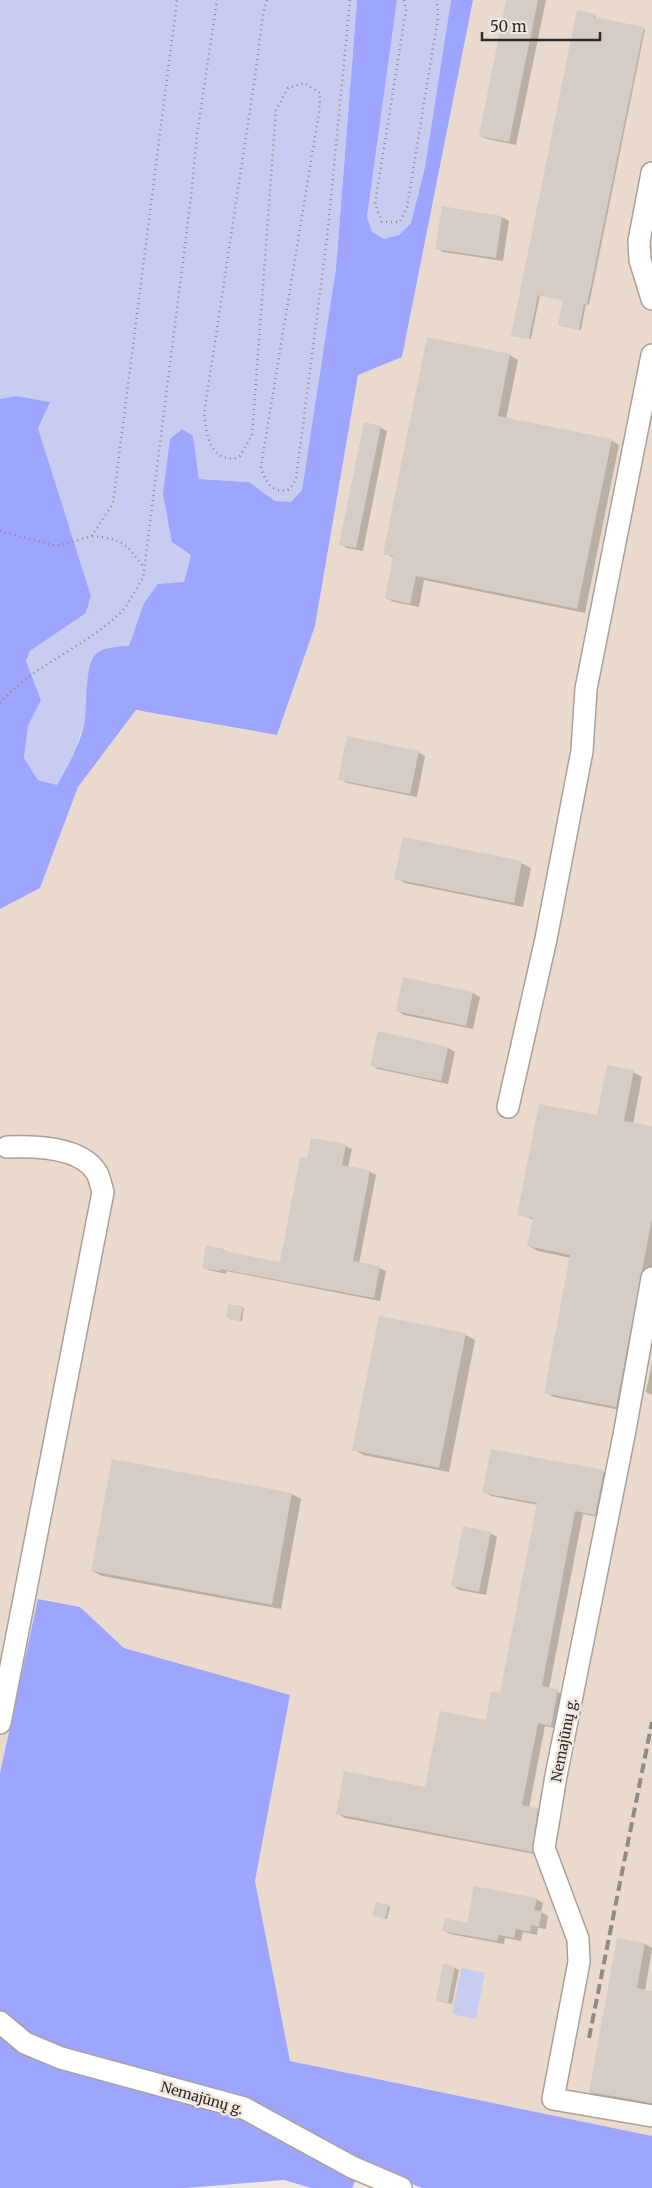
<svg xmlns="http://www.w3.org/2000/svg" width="652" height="2188" viewBox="0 0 652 2188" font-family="Merriweather,serif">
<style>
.built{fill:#eadacd}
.green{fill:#c7ccf0}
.forest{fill:#9da5fe}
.shadow{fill:#0003}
.building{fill:#d5ccc5}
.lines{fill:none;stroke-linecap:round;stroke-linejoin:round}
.minor-casing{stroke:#a9a099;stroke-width:24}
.path{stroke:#918a85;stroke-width:2.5;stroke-dasharray:1 4;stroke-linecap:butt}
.minor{stroke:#fff;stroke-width:21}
.rail{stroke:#918a85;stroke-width:4;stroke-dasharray:10 5;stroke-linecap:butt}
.labels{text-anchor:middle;stroke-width:5;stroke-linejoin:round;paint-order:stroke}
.street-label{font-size:14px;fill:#2e2a27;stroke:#f1e7e0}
</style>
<rect width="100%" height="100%" fill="#f1e7e0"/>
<path class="built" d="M 473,0 L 652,0 L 652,2136 L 290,2061 L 255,1881 L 290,1695 L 124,1648 L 80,1607 L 39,1599 L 0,1773 L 0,909 L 40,888 L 78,787 L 136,710 L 277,735 L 315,626 L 358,375 L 402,357 Z"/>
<path class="green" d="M 0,0 L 357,0 L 336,268 L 302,490 L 291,503 L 275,501 L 249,482 L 199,479 L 193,436 L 191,555 L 184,582 L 144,603 L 129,647 L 107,648 L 90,667 L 85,720 L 75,751 L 57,785 L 38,780 L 24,758 L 28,726 L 41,700 L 26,661 L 30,651 L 86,613 L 91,596 L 38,428 L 16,396 L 0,399 Z
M 397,0 L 451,0 L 425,167 L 411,223 L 399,235 L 384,239 L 372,232 L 367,217 Z
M 461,1968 L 485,1973 L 476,2019 L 452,2014 Z"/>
<path class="forest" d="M 357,0 L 397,0 L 367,217 L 372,232 L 384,239 L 399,235 L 411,223 L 425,167 L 451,0 L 473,0 L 402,357 L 358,375 L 315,626 L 277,735 L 136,710 L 78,787 L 40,888 L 0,909 L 0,399 L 16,396 L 50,402 L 38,428 L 91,596 L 86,613 L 30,651 L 26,661 L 41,700 L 28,726 L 24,758 L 38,780 L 57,785 C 68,765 82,742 85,718 C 87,703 85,664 96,654 C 105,646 118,647 129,646 L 144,603 L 158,584 L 184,582 L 191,555 L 172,542 L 163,494 L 170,439 L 182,429 L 193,436 L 199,479 L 249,482 L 275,501 L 291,502 L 302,490 L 336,268 Z
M 38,1599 L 80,1607 L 124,1648 L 290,1695 L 255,1881 L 290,2061 L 652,2136 L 652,2188 L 422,2188 L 363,2164 L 352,2188 L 311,2188 L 284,2180 L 186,2188 L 0,2188 L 0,1773 Z"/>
<path class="shadow" d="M 508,0 L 546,0 L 516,145 L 487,139 L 480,136 Z
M 578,11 L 595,15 L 596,18 L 645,29 L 589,305 L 586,304 L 581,330 L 561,326 L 565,300 L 540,295 L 531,339 L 514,336 Z
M 443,208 L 502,217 L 509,221 L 503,261 L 443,252 L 436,248 Z
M 428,338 L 510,355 L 518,360 L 506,419 L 611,440 L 619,445 L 585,613 L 424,580 L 419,607 L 394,602 L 386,598 L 394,558 L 384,553 Z
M 380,427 L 387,431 L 363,551 L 347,548 L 340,544 Z
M 418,752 L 425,756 L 417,797 L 347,783 L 340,779 Z
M 521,863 L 531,868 L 523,907 L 405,883 L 396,878 Z
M 473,993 L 480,997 L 473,1029 L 404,1015 L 398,1011 Z
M 378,1033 L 448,1048 L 455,1052 L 448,1084 L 378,1069 L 371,1065 Z
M 633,1072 L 642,1077 L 633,1124 L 652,1127 L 652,1270 L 625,1411 L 554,1397 L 545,1392 L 571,1258 L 538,1251 L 529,1246 L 534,1220 L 519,1214 Z
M 312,1139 L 346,1146 L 352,1149 L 348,1167 L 370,1172 L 376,1175 L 359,1264 L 379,1268 L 386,1271 L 380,1301 L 226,1271 L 226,1274 L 209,1270 L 203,1267 L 223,1250 L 230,1253 L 281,1263 Z
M 242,1307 L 244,1308 L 242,1321 L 229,1319 Z
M 466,1335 L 475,1340 L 449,1472 L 363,1455 L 353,1449 Z
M 652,1363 L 652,1395 L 646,1392 Z
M 492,1450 L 604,1472 L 611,1476 L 603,1518 L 583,1514 L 549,1689 L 566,1695 L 559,1729 L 545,1726 L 529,1808 L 545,1814 L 539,1855 L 345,1818 L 337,1813 L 426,1788 L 487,1721 L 501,1694 L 538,1505 L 491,1496 L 484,1492 Z
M 113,1461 L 292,1494 L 301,1499 L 281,1609 L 102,1576 L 92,1571 Z
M 490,1533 L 497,1537 L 486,1595 L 459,1590 L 453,1586 Z
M 536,1899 L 543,1903 L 541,1912 L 548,1916 L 546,1929 L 538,1928 L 537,1935 L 523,1932 L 521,1941 L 505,1938 L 504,1944 L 450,1934 L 443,1930 L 468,1925 Z
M 388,1906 L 390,1907 L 387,1919 L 376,1916 Z
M 618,1939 L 645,1944 L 652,1948 L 645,1991 L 652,1992 L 652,2106 L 599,2097 L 590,2092 Z
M 455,1968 L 459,1970 L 452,2004 L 442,2002 L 437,2000 Z"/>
<path class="building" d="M 506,0 L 538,0 L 509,142 L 479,136 Z
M 577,10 L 595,14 L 594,17 L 644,27 L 587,305 L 584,304 L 579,330 L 558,325 L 563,300 L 538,295 L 529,339 L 511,336 Z
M 442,206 L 502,216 L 496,258 L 435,249 Z
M 427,337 L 510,354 L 498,416 L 612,439 L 577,609 L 416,576 L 410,604 L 385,598 L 393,556 L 383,554 Z
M 364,422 L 381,426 L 356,548 L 339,545 Z
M 347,736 L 419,751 L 410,794 L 338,780 Z
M 403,837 L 522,861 L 514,903 L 394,879 Z
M 403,977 L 473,992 L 466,1026 L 396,1011 Z
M 378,1031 L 448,1047 L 441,1081 L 370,1066 Z
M 607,1065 L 634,1070 L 624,1121 L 652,1126 L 652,1219 L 616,1407 L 544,1393 L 570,1255 L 527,1246 L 533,1218 L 517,1215 L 539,1104 L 597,1115 Z
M 311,1138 L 346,1144 L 342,1165 L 370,1170 L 353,1261 L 380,1266 L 374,1298 L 220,1269 L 220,1271 L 202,1268 L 206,1245 L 224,1249 L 223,1251 L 280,1262 L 300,1157 L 307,1158 Z
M 228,1304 L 243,1306 L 240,1321 L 226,1318 Z
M 379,1316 L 466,1333 L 439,1468 L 352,1450 Z
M 491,1449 L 604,1470 L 595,1515 L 575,1511 L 542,1686 L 558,1689 L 551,1726 L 538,1723 L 522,1805 L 538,1808 L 532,1852 L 336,1814 L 344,1771 L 425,1787 L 440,1711 L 486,1720 L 491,1691 L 500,1693 L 537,1503 L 482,1493 Z
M 112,1459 L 292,1493 L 272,1605 L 91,1571 Z
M 463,1526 L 491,1532 L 479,1592 L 451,1586 Z
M 474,1886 L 537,1898 L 534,1910 L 542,1911 L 539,1927 L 531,1925 L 530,1932 L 516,1929 L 514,1938 L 499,1935 L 497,1941 L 442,1931 L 445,1918 L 467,1923 Z
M 376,1902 L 389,1905 L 385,1919 L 372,1916 Z
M 617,1938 L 645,1943 L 637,1988 L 652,1991 L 652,2103 L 589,2092 Z
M 443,1964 L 455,1966 L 448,2003 L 436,2000 Z"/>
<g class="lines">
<defs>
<path id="minor" d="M 652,173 L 639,241 L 640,260 L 652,299
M 508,1107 L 546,939 L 582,751 L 586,689 L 652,355
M 652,1278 L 625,1430 L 556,1776 L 544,1848 L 578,1939 L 579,1962 L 553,2099 L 652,2116
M 0,1723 L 103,1192 C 101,1186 100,1179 97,1173 C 81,1146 33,1146 7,1147
M 0,2022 L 25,2043 L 61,2058 L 244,2108 L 352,2167 L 401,2188"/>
</defs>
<use href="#minor" class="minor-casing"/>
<path class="path" d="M 267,0 L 263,14 L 255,77 L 204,414 C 207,434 208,457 233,459 L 240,456 L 252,435 L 276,110 L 288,88 L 304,83 L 320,93 L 319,112 L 261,467 C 265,482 273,495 290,489 L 296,479 L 327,238 L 350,0
M 404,0 L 406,10 L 375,204 L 382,222 L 400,222 L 407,207 L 438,18 L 437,0
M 0,531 L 57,546 L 92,536 L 113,503 L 177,0
M 92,536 C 123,539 126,543 144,568
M 0,703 C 32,666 81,649 117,616 C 128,607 135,590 143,578 L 191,197 L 197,134 L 217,0"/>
<use href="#minor" class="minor"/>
<path class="rail" d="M 589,2038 L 652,1722"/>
</g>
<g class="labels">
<g class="street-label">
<text transform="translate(564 1740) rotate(-79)" y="5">Nemajūnų g.</text>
<text transform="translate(202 2098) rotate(16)" y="5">Nemajūnų g.</text>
</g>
</g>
<path d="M482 32v8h118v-8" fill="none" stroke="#2e2a27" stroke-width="2.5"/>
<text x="490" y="32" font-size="15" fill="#2e2a27" stroke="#f1e7e0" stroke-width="4" paint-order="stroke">50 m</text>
</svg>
